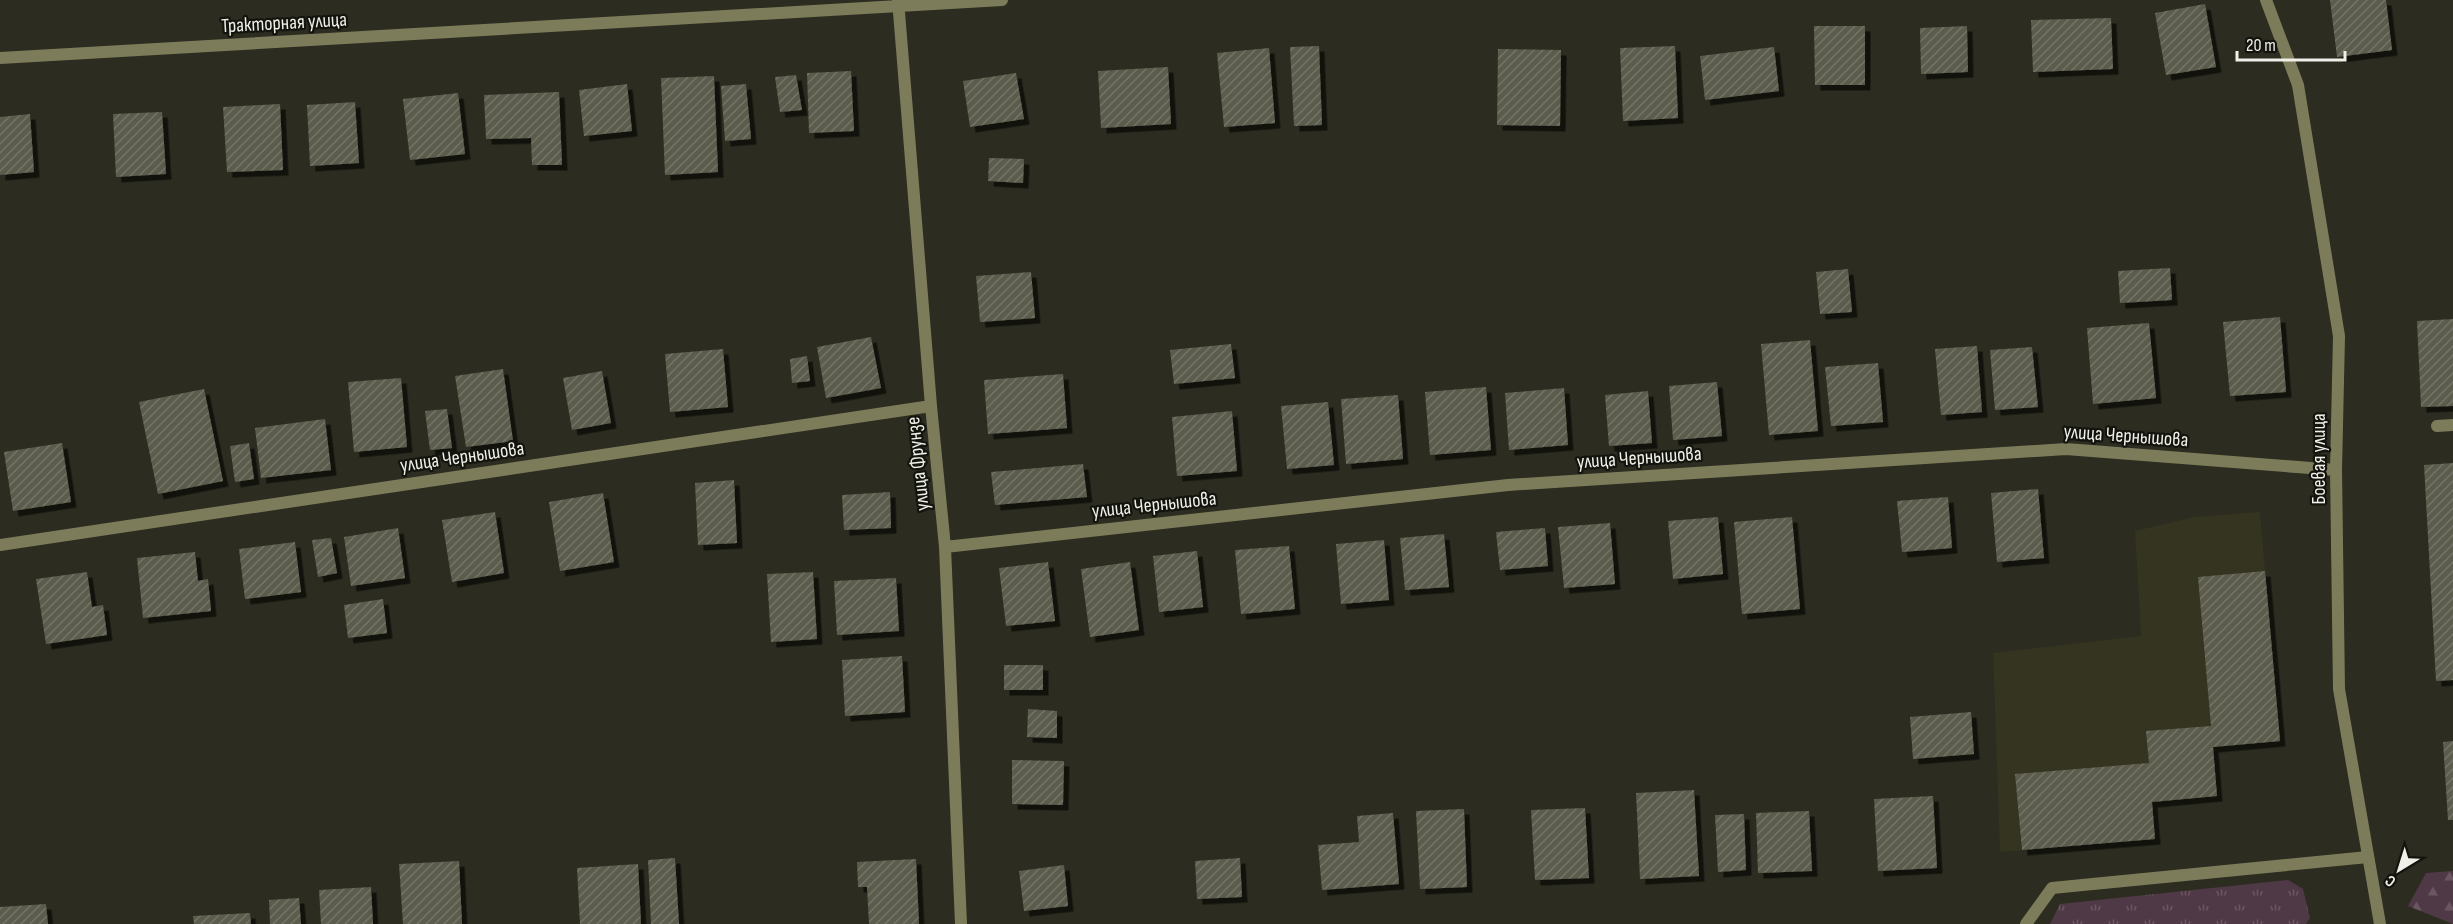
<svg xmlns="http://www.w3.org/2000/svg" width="2453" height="924" viewBox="0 0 2453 924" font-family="'Sofia Sans Condensed',sans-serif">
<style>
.built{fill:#353421}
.grass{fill:url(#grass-tufts)}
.forest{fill:url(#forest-firs)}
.building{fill:url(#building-hatch);filter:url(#shadow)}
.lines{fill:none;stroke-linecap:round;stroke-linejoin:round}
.service{stroke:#7d7c5a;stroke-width:12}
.minor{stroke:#7d7c5a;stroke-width:12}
.labels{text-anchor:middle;stroke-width:4.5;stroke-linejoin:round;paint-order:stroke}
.street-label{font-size:20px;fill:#f0f0e8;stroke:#14140f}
</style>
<defs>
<pattern id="grass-tufts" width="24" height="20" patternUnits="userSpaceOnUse" patternTransform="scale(1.5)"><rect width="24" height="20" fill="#503946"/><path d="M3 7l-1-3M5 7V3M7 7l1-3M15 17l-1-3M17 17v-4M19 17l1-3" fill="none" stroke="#6a5661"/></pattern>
<pattern id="forest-firs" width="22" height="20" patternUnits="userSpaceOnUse" patternTransform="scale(1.5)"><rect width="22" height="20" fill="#503946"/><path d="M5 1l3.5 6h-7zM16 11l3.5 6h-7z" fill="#6a5661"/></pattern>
<pattern id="building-hatch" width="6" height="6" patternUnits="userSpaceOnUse" patternTransform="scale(1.5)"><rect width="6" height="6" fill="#5b5b4d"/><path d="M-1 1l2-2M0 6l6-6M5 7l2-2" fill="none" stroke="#737367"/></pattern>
<filter id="shadow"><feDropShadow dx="5.5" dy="5.5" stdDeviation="0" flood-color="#0009"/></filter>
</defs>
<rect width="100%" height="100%" fill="#2c2c20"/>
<path class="built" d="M 2260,512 L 2280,741 L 2213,747 L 2217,796 L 2152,802 L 2155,839 L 2000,852 L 1993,653 L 2141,636 L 2135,531 L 2194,517 Z"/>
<path class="grass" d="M 2288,880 L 2303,889 L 2310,918 L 2306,924 L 2050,924 L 2060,904 Z"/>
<path class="forest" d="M 2453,871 L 2453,924 L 2408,906 L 2426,873 Z"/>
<path class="building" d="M 2330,0 L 2386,0 L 2392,50 L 2337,57 Z
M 2205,4 L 2216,67 L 2166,75 L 2155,13 Z
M 2111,18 L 2113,69 L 2033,72 L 2031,20 Z
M 1814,26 L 1865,26 L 1865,85 L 1815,85 Z
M 1967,26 L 1968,72 L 1921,74 L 1920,28 Z
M 1319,46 L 1322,125 L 1294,126 L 1290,47 Z
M 1675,46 L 1678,118 L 1623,121 L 1620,48 Z
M 1774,47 L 1779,91 L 1705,100 L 1700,56 Z
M 1269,48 L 1275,123 L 1224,127 L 1217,53 Z
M 1498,49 L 1561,50 L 1560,126 L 1497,125 Z
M 1168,67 L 1171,124 L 1101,128 L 1098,71 Z
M 851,71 L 854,131 L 809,133 L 807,73 Z
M 1016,73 L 1024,119 L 970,127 L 963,81 Z
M 796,75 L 802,110 L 780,112 L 775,77 Z
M 714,76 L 718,172 L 665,175 L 661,78 Z
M 627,84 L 632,131 L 584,136 L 579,90 Z
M 746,84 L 751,139 L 725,141 L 721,86 Z
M 559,92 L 562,165 L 532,165 L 531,138 L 486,139 L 484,95 Z
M 458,93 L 465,154 L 410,160 L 403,99 Z
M 355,102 L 359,163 L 310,166 L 307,105 Z
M 280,104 L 283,170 L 227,172 L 223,107 Z
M 162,112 L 166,174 L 116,177 L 113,114 Z
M 30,114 L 34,172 L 0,175 L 0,117 Z
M 989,158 L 1024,159 L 1023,183 L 988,181 Z
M 2170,268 L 2172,300 L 2120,303 L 2118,271 Z
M 1848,269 L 1852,312 L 1820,314 L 1816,272 Z
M 1031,272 L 1035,318 L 980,322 L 976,276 Z
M 2280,317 L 2286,392 L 2230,396 L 2223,322 Z
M 2453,319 L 2453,406 L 2421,407 L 2417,321 Z
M 2149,323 L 2156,398 L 2093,404 L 2087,328 Z
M 871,337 L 881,388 L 826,398 L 817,347 Z
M 1810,340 L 1818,431 L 1769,435 L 1761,344 Z
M 1231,344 L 1235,378 L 1174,384 L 1170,350 Z
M 1977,346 L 1982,412 L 1941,415 L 1935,349 Z
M 2032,347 L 2038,407 L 1995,410 L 1990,350 Z
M 723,349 L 728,407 L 670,412 L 665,354 Z
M 807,356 L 810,381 L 792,383 L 790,359 Z
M 1878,363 L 1883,422 L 1831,426 L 1825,367 Z
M 503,369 L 513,441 L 466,447 L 455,376 Z
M 602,371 L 611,423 L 572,430 L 563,378 Z
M 1063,374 L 1067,428 L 988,434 L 984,380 Z
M 401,378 L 407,447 L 354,452 L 348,382 Z
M 1717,382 L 1722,436 L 1673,440 L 1669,386 Z
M 1486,387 L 1491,450 L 1430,455 L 1425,392 Z
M 1564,388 L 1568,445 L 1509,450 L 1505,393 Z
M 204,389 L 223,481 L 158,494 L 139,402 Z
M 1648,391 L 1652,443 L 1609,446 L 1605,395 Z
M 1398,395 L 1403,459 L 1346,464 L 1341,399 Z
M 1328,402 L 1334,465 L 1287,469 L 1281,406 Z
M 447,409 L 452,448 L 430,450 L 425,411 Z
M 1232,411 L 1237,471 L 1177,476 L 1172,417 Z
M 325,419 L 331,470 L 261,478 L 255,428 Z
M 62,443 L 71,502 L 13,511 L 4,452 Z
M 249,443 L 254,479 L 235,482 L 230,446 Z
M 2453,463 L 2453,680 L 2436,681 L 2424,465 Z
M 1083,464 L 1087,497 L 995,505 L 991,472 Z
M 734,480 L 737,543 L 698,545 L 695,483 Z
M 2038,489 L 2044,558 L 1997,562 L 1991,493 Z
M 890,492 L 891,528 L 844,530 L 842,495 Z
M 603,493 L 614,562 L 560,571 L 549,502 Z
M 1948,497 L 1952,548 L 1902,552 L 1897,501 Z
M 495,512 L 504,573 L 452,582 L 442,520 Z
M 1718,517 L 1723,574 L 1673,579 L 1668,521 Z
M 1792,517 L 1800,609 L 1742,614 L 1734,522 Z
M 1610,523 L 1615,584 L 1564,588 L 1558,527 Z
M 398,528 L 405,578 L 351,586 L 344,537 Z
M 1545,528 L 1548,566 L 1500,570 L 1496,532 Z
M 1444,534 L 1449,587 L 1405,590 L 1400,538 Z
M 331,538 L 337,573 L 318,577 L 312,540 Z
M 1384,540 L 1389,600 L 1341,604 L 1336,544 Z
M 295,542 L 301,592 L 245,599 L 239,549 Z
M 1289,546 L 1295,609 L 1241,614 L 1235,550 Z
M 1197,551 L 1203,607 L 1159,612 L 1153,556 Z
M 195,552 L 198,581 L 208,579 L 211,611 L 143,618 L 137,558 Z
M 1048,562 L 1055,621 L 1006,626 L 999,568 Z
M 1130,562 L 1139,630 L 1090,637 L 1081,569 Z
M 2265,571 L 2280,741 L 2213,747 L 2217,796 L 2152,802 L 2155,839 L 2022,850 L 2015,774 L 2149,763 L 2146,731 L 2211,726 L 2198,577 Z
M 87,572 L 92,607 L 103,605 L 107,635 L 46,644 L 36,579 Z
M 813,572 L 817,639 L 771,642 L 767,574 Z
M 896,578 L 899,631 L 837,635 L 834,581 Z
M 383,599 L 387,633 L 348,638 L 344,605 Z
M 902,656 L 905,712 L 845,716 L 842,660 Z
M 1004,665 L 1043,665 L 1043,690 L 1004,690 Z
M 1028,709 L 1057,711 L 1057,738 L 1027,737 Z
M 1971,712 L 1974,754 L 1913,759 L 1910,717 Z
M 2453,741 L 2453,820 L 2448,820 L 2443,742 Z
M 1012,760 L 1064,761 L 1063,805 L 1012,804 Z
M 1694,790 L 1699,876 L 1640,879 L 1636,793 Z
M 1933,796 L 1937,868 L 1878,871 L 1874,799 Z
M 1585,808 L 1589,878 L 1535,880 L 1531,810 Z
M 1464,809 L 1467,887 L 1420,889 L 1416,811 Z
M 1809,811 L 1812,871 L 1758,873 L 1756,813 Z
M 1393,813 L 1399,884 L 1322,890 L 1318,845 L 1359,842 L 1357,816 Z
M 1744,814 L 1746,870 L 1718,872 L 1715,815 Z
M 675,858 L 679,924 L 651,924 L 648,860 Z
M 1240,858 L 1242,897 L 1197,899 L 1195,861 Z
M 916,859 L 919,924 L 869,924 L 867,887 L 858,887 L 857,862 Z
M 459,861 L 462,924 L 403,924 L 399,864 Z
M 638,864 L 641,924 L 580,924 L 577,868 Z
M 1064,865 L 1068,906 L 1024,911 L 1019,871 Z
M 371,887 L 373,924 L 321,924 L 319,890 Z
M 299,898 L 301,924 L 270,924 L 269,900 Z
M 46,904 L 48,924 L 0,924 L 0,907 Z
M 250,913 L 251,924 L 194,924 L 193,916 Z"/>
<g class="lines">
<path class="service" d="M 2437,426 L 2453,425
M 2026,924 L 2052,888 L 2368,857"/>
<path class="minor" d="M 898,0 L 931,406 L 945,547 L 961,924
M 2266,0 L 2298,85 L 2339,336 L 2336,470 L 2339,689 L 2380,924
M 0,58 L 1002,0
M 0,545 L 931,406
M 945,547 L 1508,485 L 2066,449 L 2336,470"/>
</g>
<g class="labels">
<g class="street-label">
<text transform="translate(284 22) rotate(-3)" y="7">Тракторная улица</text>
<text transform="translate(2126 435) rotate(4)" y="7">улица Чернышова</text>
<text transform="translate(462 456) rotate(-8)" y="7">улица Чернышова</text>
<text transform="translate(1639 457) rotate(-4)" y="7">улица Чернышова</text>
<text transform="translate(2318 459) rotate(-90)" y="7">Боевая улица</text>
<text transform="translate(917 464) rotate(-96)" y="7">улица Фрунзе</text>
<text transform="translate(1154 504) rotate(-6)" y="7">улица Чернышова</text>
</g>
</g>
<g transform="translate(2399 870) rotate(218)" stroke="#14140f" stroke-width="4.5" paint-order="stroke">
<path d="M0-4.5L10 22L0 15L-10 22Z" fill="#f0f0e8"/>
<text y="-9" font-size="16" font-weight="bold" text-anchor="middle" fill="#f0f0e8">С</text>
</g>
<path d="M2237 51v9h108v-9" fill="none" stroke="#f0f0e8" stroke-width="3"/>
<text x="2246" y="51" font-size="18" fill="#f0f0e8" stroke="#14140f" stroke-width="4.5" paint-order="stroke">20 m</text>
</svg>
